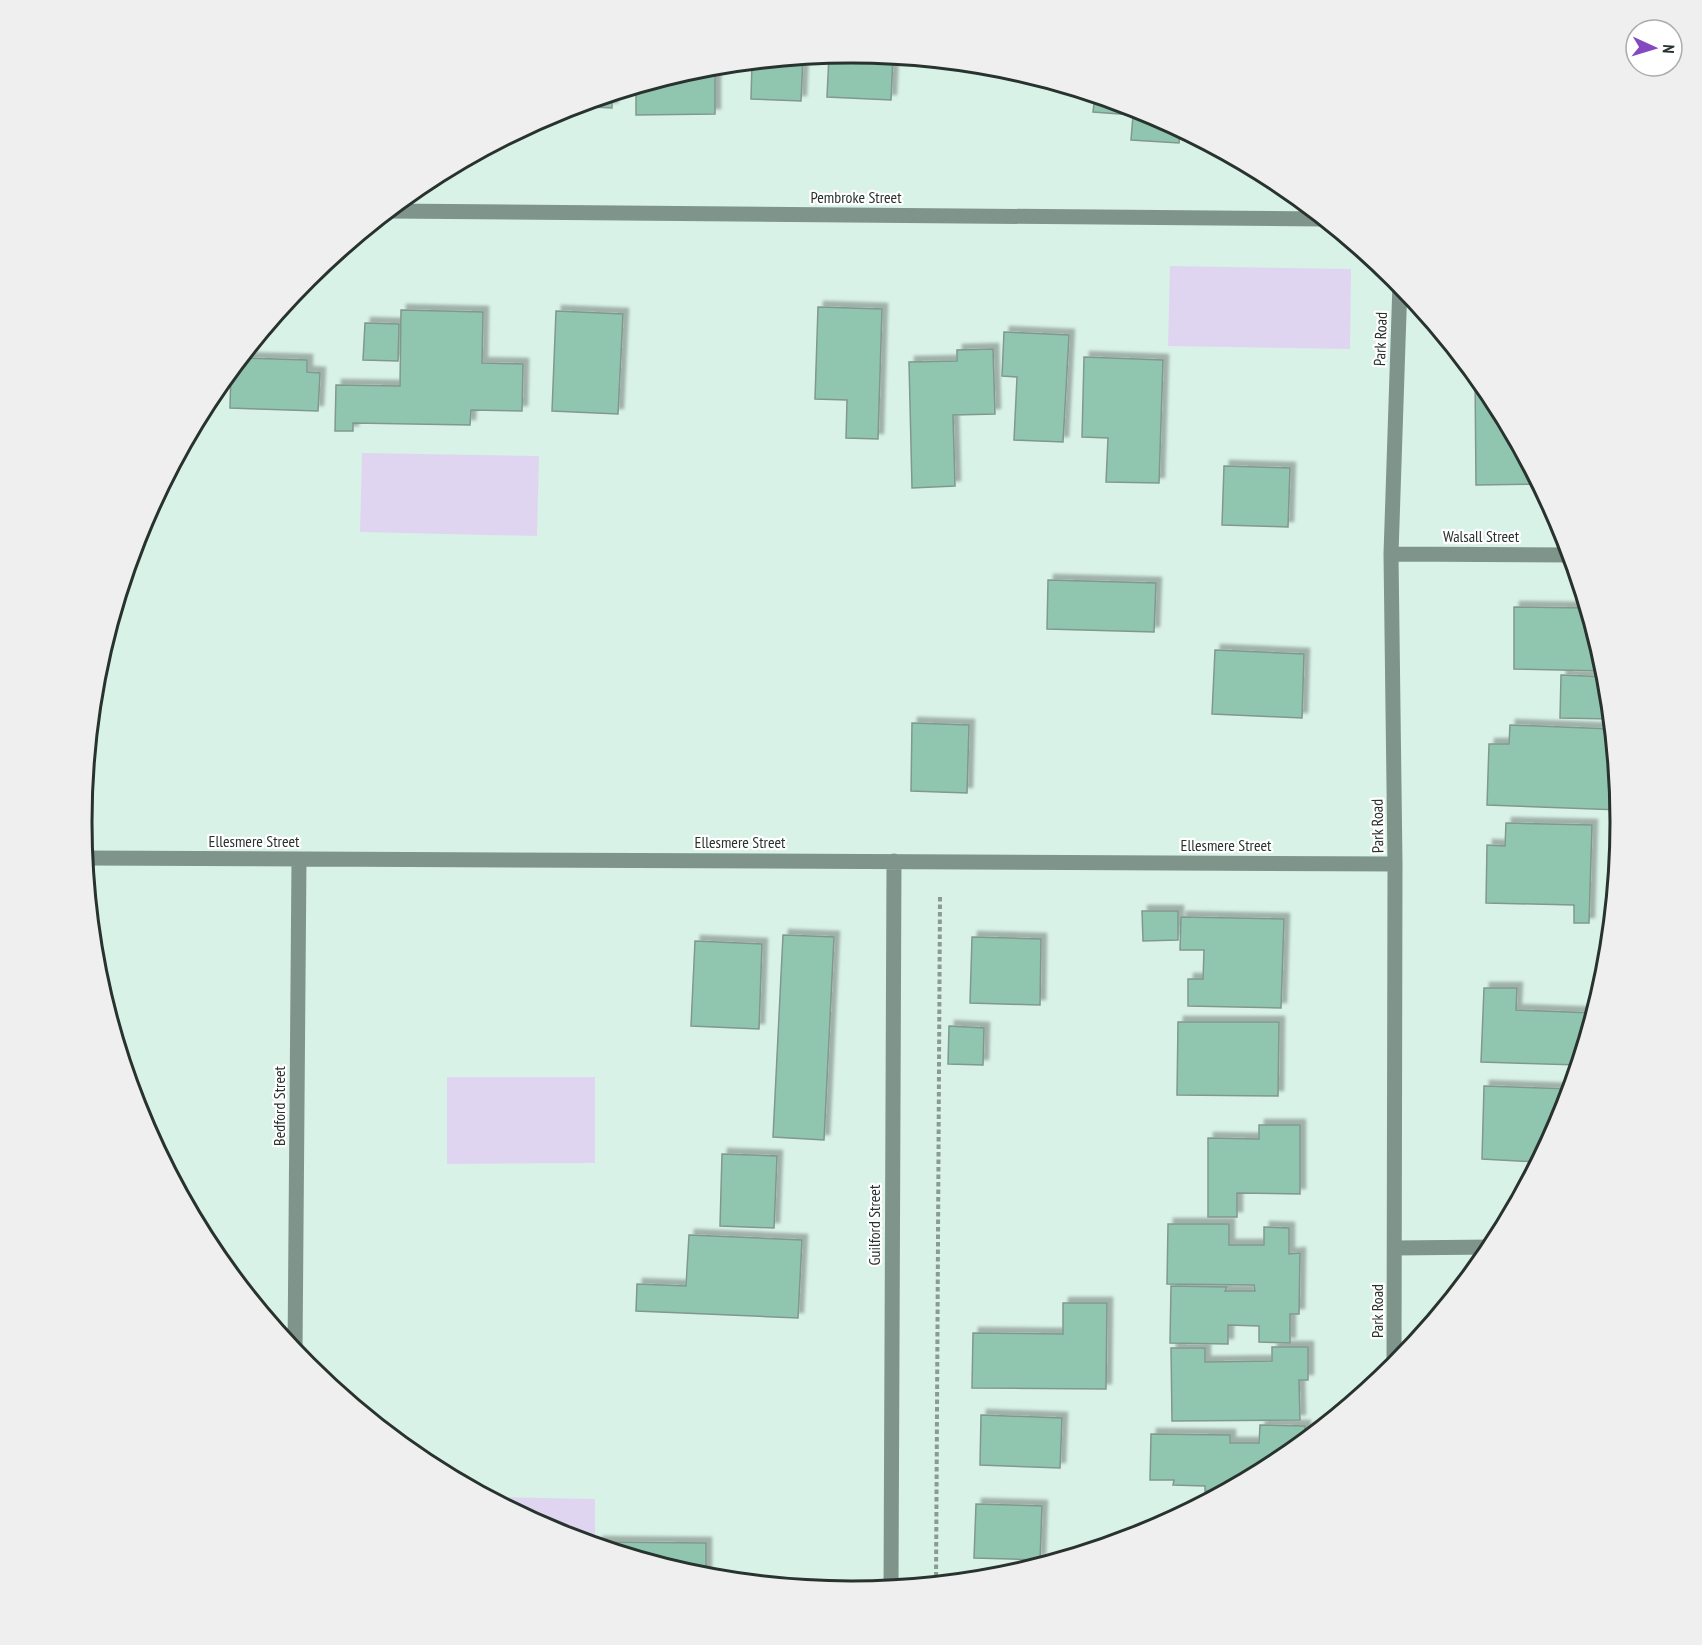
<svg xmlns="http://www.w3.org/2000/svg" width="1702" height="1645" viewBox="0 0 1702 1645" font-family="'PT Sans Narrow',sans-serif">
<style>
.green{fill:#e0d5f1}
.building{fill:#90c6b0;stroke:#81988e;stroke-width:1.5;filter:url(#shadow)}
.lines{fill:none;stroke-linecap:round;stroke-linejoin:round}
.path{stroke:#899b93;stroke-width:4;stroke-dasharray:4.5 3;stroke-linecap:butt}
.minor{stroke:#7f958b;stroke-width:15}
.labels{text-anchor:middle;stroke-width:4.5;stroke-linejoin:round;paint-order:stroke}
.street-label{font-size:16px;fill:#28322e;stroke:#fff}
.rim{fill:none;stroke:#28322e;stroke-width:3}
</style>
<defs>
<filter id="shadow"><feDropShadow dx="5.5" dy="-5.5" stdDeviation="1.5" flood-color="#0004"/></filter>
</defs>
<rect width="100%" height="100%" fill="#d9f2e7"/>
<path class="green" d="M 1170,266 L 1351,269 L 1350,349 L 1168,346 Z
M 362,453 L 539,456 L 537,536 L 360,532 Z
M 447,1077 L 595,1077 L 595,1163 L 447,1164 Z
M 488,1497 L 595,1499 L 595,1545 L 556,1534 Z"/>
<path class="building" d="M 851,53 L 893,57 L 891,100 L 827,97 L 829,55 Z
M 803,57 L 801,101 L 751,99 L 752,62 Z
M 715,66 L 715,114 L 636,115 L 636,87 L 701,67 Z
M 612,94 L 612,108 L 572,106 Z
M 1095,96 L 1146,111 L 1180,129 L 1179,143 L 1131,140 L 1133,115 L 1093,112 Z
M 818,307 L 882,309 L 878,439 L 846,438 L 847,400 L 815,399 Z
M 401,310 L 483,312 L 482,363 L 523,364 L 522,411 L 471,410 L 470,425 L 353,423 L 353,431 L 335,431 L 336,385 L 400,386 Z
M 556,311 L 623,314 L 618,414 L 552,411 Z
M 365,323 L 399,324 L 398,361 L 363,360 Z
M 1004,332 L 1069,335 L 1063,442 L 1014,440 L 1017,377 L 1002,376 Z
M 993,349 L 995,414 L 953,415 L 955,486 L 912,488 L 909,362 L 957,361 L 957,350 Z
M 1084,357 L 1163,360 L 1159,483 L 1106,482 L 1108,438 L 1082,437 Z
M 241,358 L 307,360 L 307,372 L 320,373 L 318,411 L 230,408 L 231,370 Z
M 1475,375 L 1491,395 L 1539,484 L 1476,485 Z
M 1224,466 L 1290,468 L 1288,527 L 1222,525 Z
M 1048,580 L 1156,583 L 1154,632 L 1047,629 Z
M 1514,607 L 1587,608 L 1606,671 L 1514,669 Z
M 1215,650 L 1304,654 L 1302,718 L 1212,714 Z
M 1561,675 L 1607,677 L 1611,719 L 1560,718 Z
M 912,723 L 969,725 L 967,793 L 911,791 Z
M 1510,725 L 1612,729 L 1620,810 L 1487,805 L 1489,744 L 1509,744 Z
M 1506,823 L 1592,825 L 1589,923 L 1574,923 L 1574,905 L 1486,903 L 1487,845 L 1505,846 Z
M 1142,911 L 1178,911 L 1178,940 L 1143,941 Z
M 1181,917 L 1284,919 L 1281,1008 L 1188,1006 L 1188,979 L 1203,979 L 1204,950 L 1180,950 Z
M 783,935 L 834,937 L 824,1140 L 773,1137 Z
M 972,937 L 1041,939 L 1040,1005 L 970,1003 Z
M 695,941 L 762,944 L 759,1029 L 691,1026 Z
M 1484,988 L 1517,988 L 1516,1010 L 1594,1013 L 1578,1065 L 1481,1062 Z
M 1178,1022 L 1279,1022 L 1278,1096 L 1177,1095 Z
M 949,1026 L 984,1028 L 983,1065 L 948,1064 Z
M 1484,1086 L 1571,1089 L 1562,1117 L 1538,1162 L 1482,1159 Z
M 1259,1125 L 1300,1125 L 1300,1194 L 1237,1193 L 1237,1217 L 1208,1217 L 1208,1138 L 1259,1139 Z
M 722,1154 L 777,1156 L 774,1228 L 720,1226 Z
M 1168,1224 L 1229,1224 L 1229,1245 L 1264,1245 L 1264,1227 L 1289,1228 L 1289,1254 L 1300,1253 L 1299,1314 L 1290,1314 L 1290,1343 L 1259,1342 L 1259,1326 L 1228,1325 L 1228,1344 L 1170,1343 L 1171,1286 L 1227,1287 L 1225,1291 L 1255,1291 L 1254,1285 L 1167,1284 Z
M 689,1235 L 802,1240 L 798,1318 L 636,1311 L 637,1284 L 686,1286 Z
M 1063,1303 L 1107,1303 L 1106,1389 L 972,1388 L 973,1333 L 1063,1334 Z
M 1272,1347 L 1308,1347 L 1308,1380 L 1299,1380 L 1300,1420 L 1172,1421 L 1171,1348 L 1205,1348 L 1205,1362 L 1272,1361 Z
M 981,1415 L 1062,1418 L 1060,1468 L 980,1465 Z
M 1260,1425 L 1305,1426 L 1305,1441 L 1279,1463 L 1225,1491 L 1205,1491 L 1205,1486 L 1173,1485 L 1174,1480 L 1150,1480 L 1151,1434 L 1230,1435 L 1230,1443 L 1259,1443 Z
M 976,1504 L 1042,1506 L 1040,1560 L 974,1558 Z
M 597,1542 L 706,1543 L 706,1578 L 597,1546 Z"/>
<g class="lines">
<path class="path" d="M 936,1584 L 940,895"/>
<path class="minor" d="M 388,211 L 1323,219
M 1391,554 L 1571,555
M 84,858 L 1395,864
M 1395,1248 L 1493,1247
M 295,1353 L 299,859
M 1394,1368 L 1395,864 L 1391,554 L 1400,283
M 891,1589 L 894,861"/>
</g>
<g class="labels">
<g class="street-label">
<text x="856" y="203">Pembroke Street</text>
<text transform="translate(1380 339) rotate(-88)" y="6">Park Road</text>
<text x="1481" y="542">Walsall Street</text>
<text transform="translate(1377 826) rotate(-91)" y="6">Park Road</text>
<text x="254" y="847">Ellesmere Street</text>
<text x="740" y="848">Ellesmere Street</text>
<text x="1226" y="851">Ellesmere Street</text>
<text transform="translate(279 1106) rotate(-90)" y="6">Bedford Street</text>
<text transform="translate(874 1225) rotate(-90)" y="6">Guilford Street</text>
<text transform="translate(1377 1311) rotate(-90)" y="6">Park Road</text>
</g>
</g>
<path d="M0 0H1702V1645H0ZM92 822a759 759 0 1 1 1518 0a759 759 0 1 1-1518 0Z" fill="#eeefee" fill-rule="evenodd"/>
<path class="rim" d="M92 822a759 759 0 1 1 1518 0a759 759 0 1 1-1518 0Z"/>
<g transform="translate(1654 48) rotate(94)"><circle r="28" fill="#ffffff" stroke="#a9adab" stroke-width="1.5"/>
<path d="M0-4.5L10 22L0 15L-10 22Z" fill="#8449bf"/>
<text y="-9" font-size="16" font-weight="bold" text-anchor="middle" fill="#28322e">N</text>
</g>
</svg>
